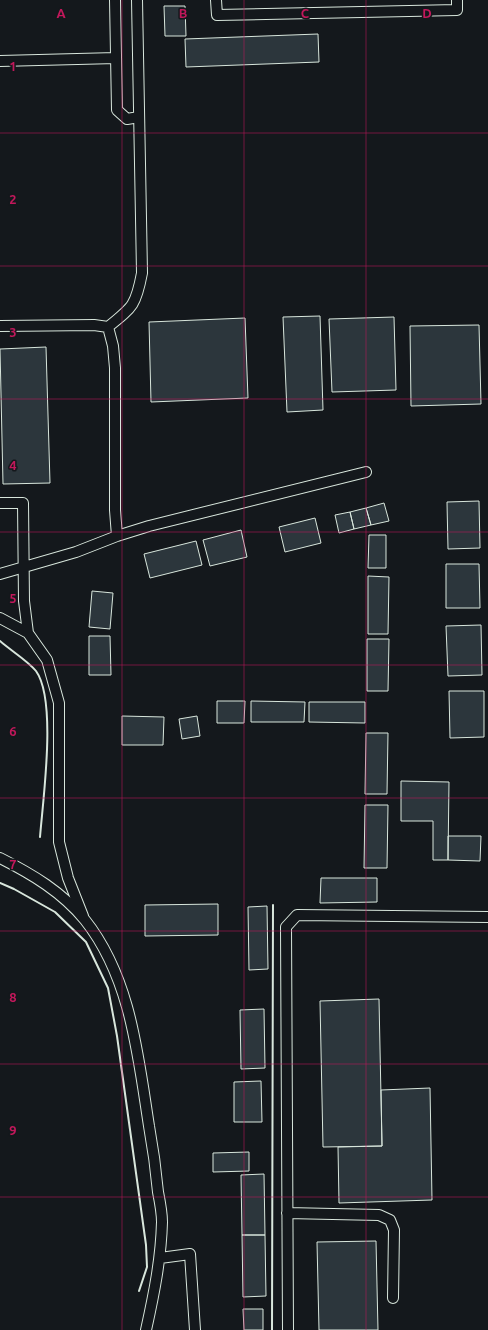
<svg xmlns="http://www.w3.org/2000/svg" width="488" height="1330" viewBox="0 0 488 1330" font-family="Ubuntu,sans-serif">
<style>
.building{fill:#2c363c;stroke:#d8e6dc}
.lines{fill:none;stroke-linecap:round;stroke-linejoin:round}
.lane-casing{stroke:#d8e6dc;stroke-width:12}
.lane{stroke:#14181c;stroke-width:10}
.wall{stroke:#d8e6dc;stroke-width:2}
.grid{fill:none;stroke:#c2185b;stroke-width:1;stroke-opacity:0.55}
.grid-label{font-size:13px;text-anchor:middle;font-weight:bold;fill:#c2185b;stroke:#14181c;stroke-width:3;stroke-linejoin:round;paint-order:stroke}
</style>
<rect width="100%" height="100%" fill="#14181c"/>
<path class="building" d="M 164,6 L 185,6 L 186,36 L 165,36 Z
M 318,34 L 319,62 L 186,67 L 185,39 Z
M 320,316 L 323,410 L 287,412 L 283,317 Z
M 394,317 L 396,390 L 332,392 L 329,319 Z
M 245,318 L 248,398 L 151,402 L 149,322 Z
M 479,325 L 481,404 L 411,406 L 410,326 Z
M 46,347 L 50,483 L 3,484 L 0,349 Z
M 479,501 L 480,548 L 448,549 L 447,502 Z
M 384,503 L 389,521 L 371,525 L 366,508 Z
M 366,508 L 371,525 L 354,529 L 350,512 Z
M 350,512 L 354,529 L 339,533 L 335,515 Z
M 315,518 L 321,543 L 285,552 L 279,527 Z
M 241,530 L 247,557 L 210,566 L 203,540 Z
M 369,535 L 386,535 L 386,568 L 368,568 Z
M 196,541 L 202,565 L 150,578 L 144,554 Z
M 446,564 L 479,564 L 480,608 L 446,608 Z
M 368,576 L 389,577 L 388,634 L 368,634 Z
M 92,591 L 113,593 L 110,629 L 89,627 Z
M 481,625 L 482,675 L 448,676 L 446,626 Z
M 89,636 L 110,636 L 111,675 L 89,675 Z
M 367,639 L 389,639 L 388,691 L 367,691 Z
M 449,691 L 484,691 L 484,737 L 450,738 Z
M 217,701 L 245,701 L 244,723 L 217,723 Z
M 251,701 L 305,702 L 304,722 L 251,722 Z
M 309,702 L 365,702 L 365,723 L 309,722 Z
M 122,716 L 164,717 L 163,745 L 122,745 Z
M 197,716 L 200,736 L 182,739 L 179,719 Z
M 366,733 L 388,733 L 387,794 L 365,794 Z
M 401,781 L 449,782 L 448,860 L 433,860 L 433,821 L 401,821 Z
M 365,805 L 388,805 L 387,868 L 364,868 Z
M 448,836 L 481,836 L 480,861 L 448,860 Z
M 321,878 L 377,878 L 377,902 L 320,903 Z
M 218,904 L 218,935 L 145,936 L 145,905 Z
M 267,906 L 268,969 L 249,970 L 248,907 Z
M 379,999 L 382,1146 L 323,1147 L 320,1001 Z
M 264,1009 L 265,1068 L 241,1069 L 240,1010 Z
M 261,1081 L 262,1122 L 234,1122 L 234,1082 Z
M 430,1088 L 432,1200 L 339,1203 L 338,1147 L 382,1146 L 381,1090 Z
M 249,1152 L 249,1171 L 213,1172 L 213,1153 Z
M 264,1174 L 265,1235 L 242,1235 L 241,1175 Z
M 242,1235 L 265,1235 L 266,1296 L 243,1297 Z
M 376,1241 L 378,1330 L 319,1330 L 317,1242 Z
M 243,1309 L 263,1309 L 263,1330 L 244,1330 Z"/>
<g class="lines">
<defs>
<path id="lane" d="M 115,0 L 117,110 L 127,119 L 139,117
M 216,0 L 217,15 L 457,10 L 457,0
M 0,61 L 116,58
M 0,326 L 94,325 L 108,327 C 133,307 136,305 142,273 L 137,0
M 108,327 L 113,346 L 115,368 L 115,510 L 117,536
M 0,503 L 23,503 L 24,601 L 28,633
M 0,574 L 76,552 L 117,536 L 149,526 L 366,472
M 0,618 L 28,633 L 47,660 L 59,703 L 59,842 L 68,878 L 83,916
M 0,858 C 32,874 62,892 85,920 C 131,978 138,1056 149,1126 C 153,1148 156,1170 158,1192 C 160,1202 162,1212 162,1222 C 161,1259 154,1294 146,1330
M 287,1213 L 379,1215 L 390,1220 L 394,1230 L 393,1298
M 160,1258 L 190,1254 L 195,1330
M 288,1330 L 286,927 L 297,915 L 488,917"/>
</defs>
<use href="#lane" class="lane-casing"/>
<use href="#lane" class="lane"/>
<path class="wall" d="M 0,641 C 10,650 28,661 36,671 C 57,700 43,799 40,837
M 0,883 L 14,889 L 55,912 L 86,942 L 108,988 L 117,1036 L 146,1245 L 147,1267 L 139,1291
M 272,1330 L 273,905"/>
</g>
<path class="grid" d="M 122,0 L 122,1330M 244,0 L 244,1330M 366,0 L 366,1330M 0,133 L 488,133M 0,266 L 488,266M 0,399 L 488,399M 0,532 L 488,532M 0,665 L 488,665M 0,798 L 488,798M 0,931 L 488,931M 0,1064 L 488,1064M 0,1197 L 488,1197"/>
<g class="grid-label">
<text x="61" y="18">A</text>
<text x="183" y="18">B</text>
<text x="305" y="18">C</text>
<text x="427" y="18">D</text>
<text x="13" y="71">1</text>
<text x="13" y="204">2</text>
<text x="13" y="337">3</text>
<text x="13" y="470">4</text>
<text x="13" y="603">5</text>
<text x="13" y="736">6</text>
<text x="13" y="869">7</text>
<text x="13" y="1002">8</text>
<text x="13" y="1135">9</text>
</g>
</svg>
